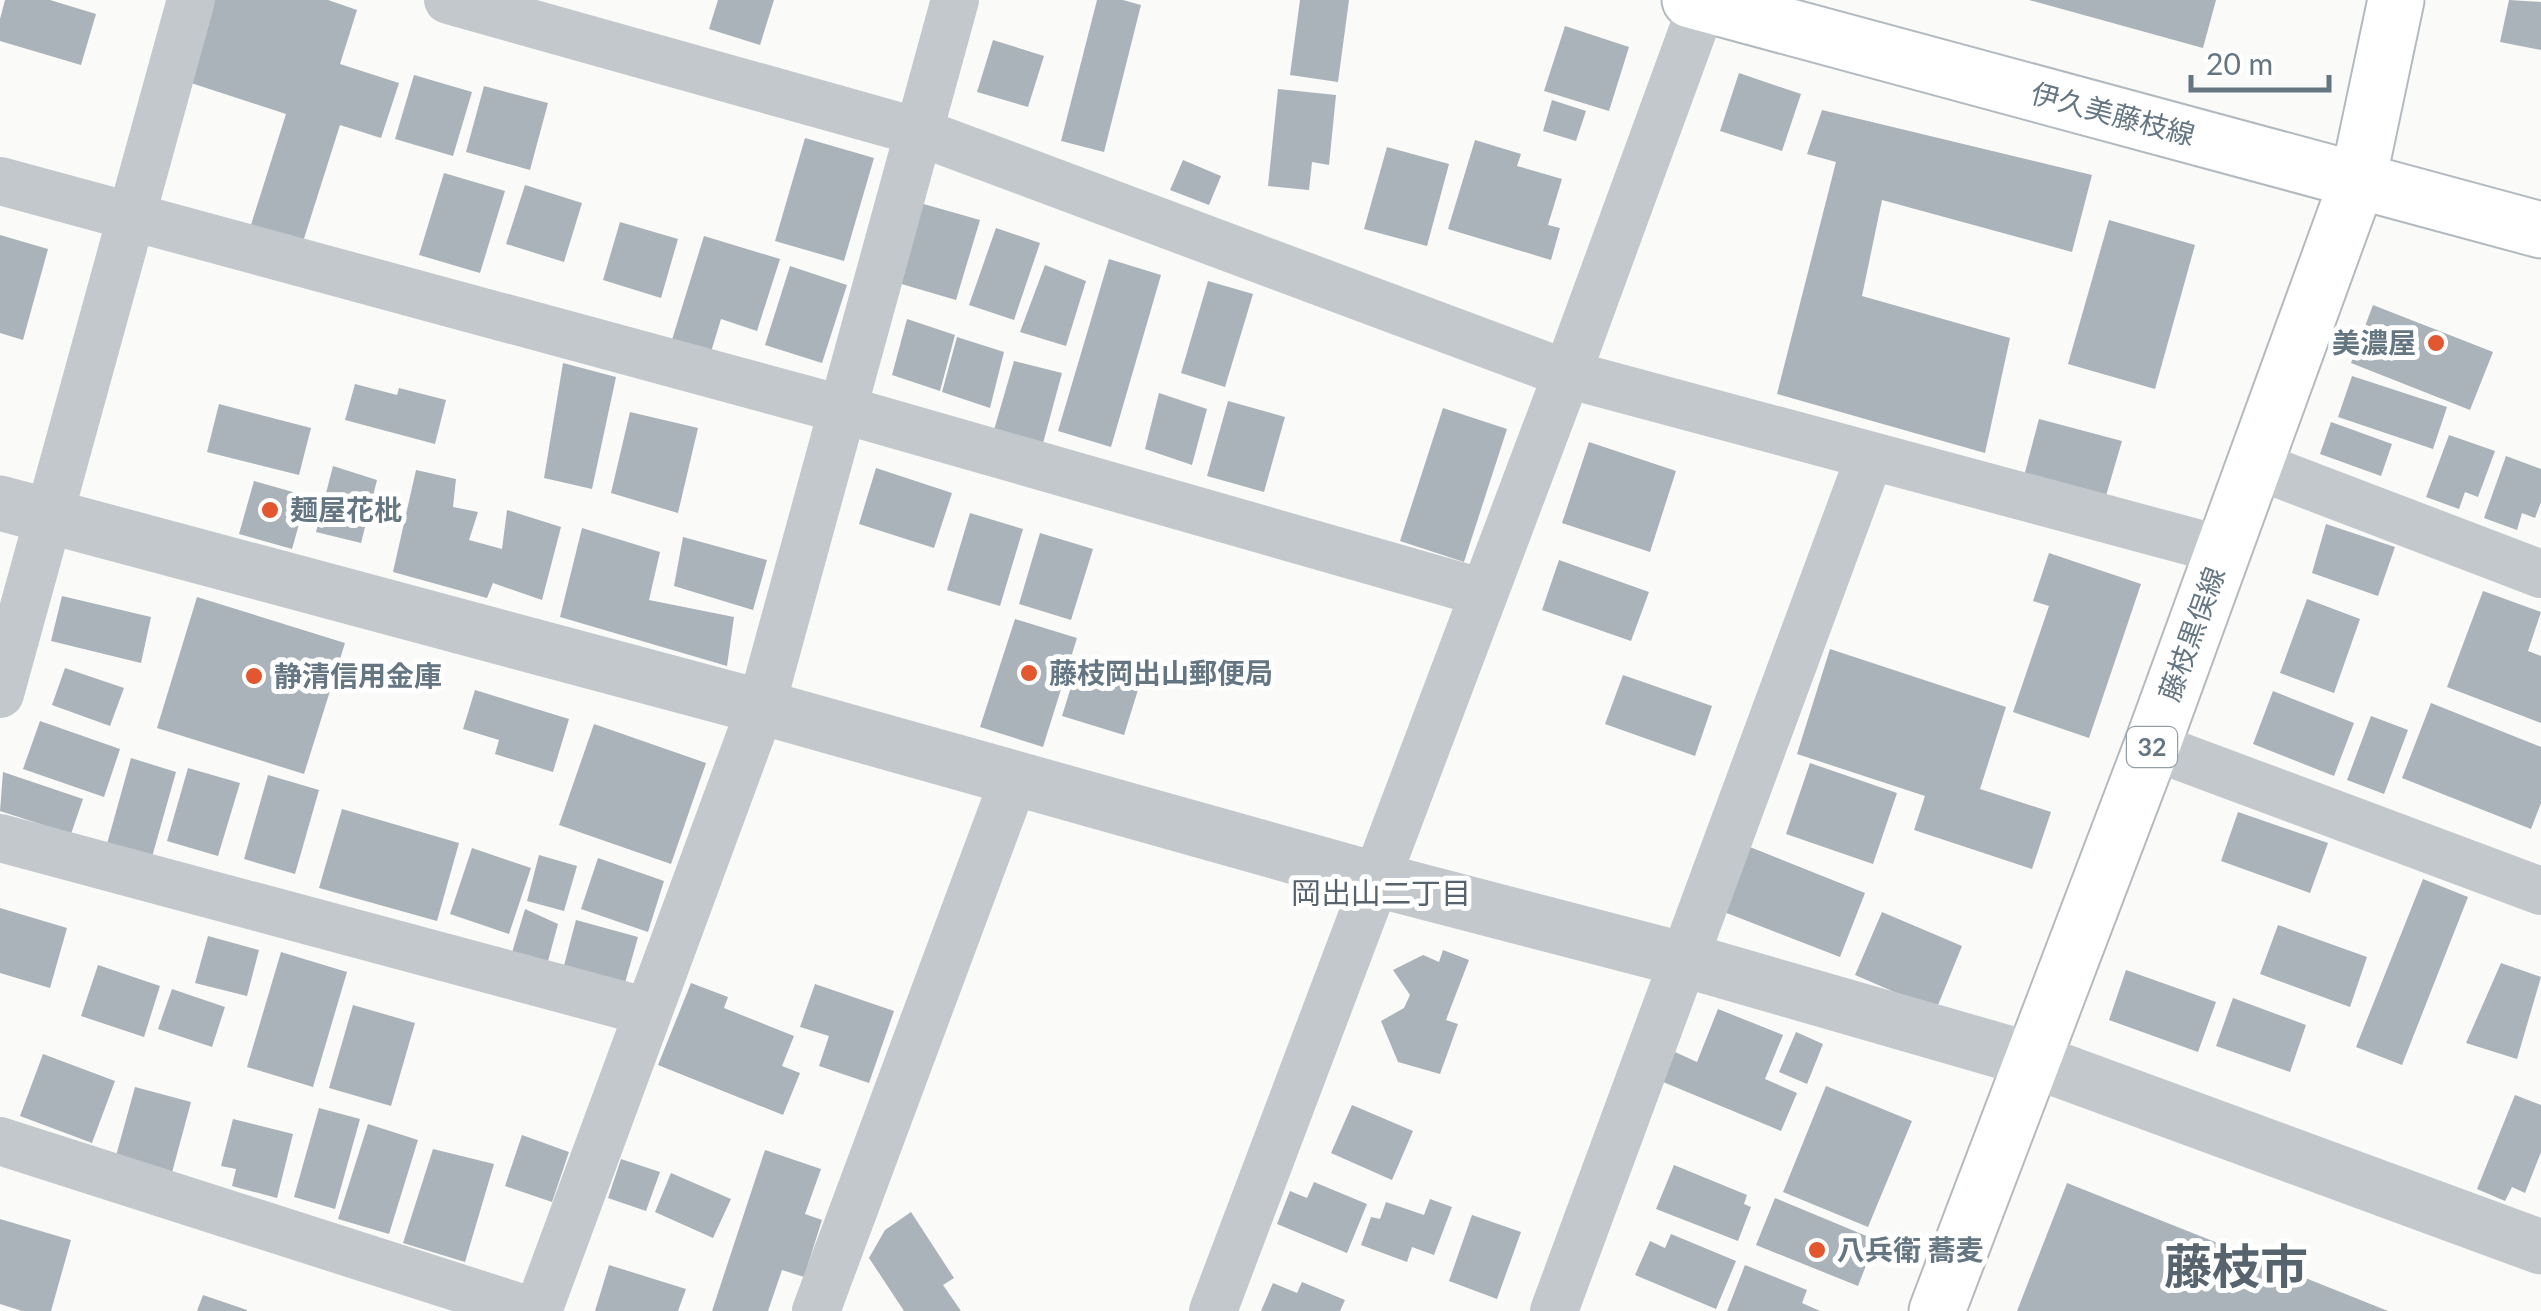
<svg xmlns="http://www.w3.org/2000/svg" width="2541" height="1311" viewBox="0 0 2541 1311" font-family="Lato,'Noto Sans JP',sans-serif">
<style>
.building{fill:#aab3b9}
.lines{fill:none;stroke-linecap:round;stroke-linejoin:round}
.secondary-casing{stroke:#b3babf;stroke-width:59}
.primary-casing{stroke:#b5babe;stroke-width:59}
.minor{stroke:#c3c8cc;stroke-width:48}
.tertiary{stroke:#c3c8cc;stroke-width:55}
.secondary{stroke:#fff;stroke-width:55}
.primary{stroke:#fff;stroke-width:55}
.poi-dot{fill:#e4572e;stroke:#fff;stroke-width:4}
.labels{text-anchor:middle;stroke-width:10;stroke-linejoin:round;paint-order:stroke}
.shield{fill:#fff;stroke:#939fa8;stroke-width:2.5}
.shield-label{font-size:25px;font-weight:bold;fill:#657683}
.street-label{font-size:28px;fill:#657683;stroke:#fff}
.poi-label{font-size:28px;font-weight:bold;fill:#657683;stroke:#fff;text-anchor:start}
.neighbourhood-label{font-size:30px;fill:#57646e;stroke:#fff}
.town-label{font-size:48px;font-weight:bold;fill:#57646e;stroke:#fff}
</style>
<rect width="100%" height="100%" fill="#fafaf8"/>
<path class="building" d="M 5,0 L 50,0 L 96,14 L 81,65 L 0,41 L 0,19 Z
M 214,0 L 328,0 L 357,10 L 340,64 L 399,83 L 381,138 L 340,125 L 301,248 L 249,231 L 286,114 L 188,82 Z
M 718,0 L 774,0 L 760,45 L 709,29 Z
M 1097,0 L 1123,0 L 1141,5 L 1104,152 L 1061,141 Z
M 1300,0 L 1349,0 L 1338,82 L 1290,75 Z
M 2029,0 L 2216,0 L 2203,48 Z
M 2509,0 L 2541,2 L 2541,50 L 2500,42 Z
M 1565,26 L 1629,47 L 1609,111 L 1544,91 Z
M 993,40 L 1044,56 L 1028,107 L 977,92 Z
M 1739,73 L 1801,94 L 1782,151 L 1720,131 Z
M 414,75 L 472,92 L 453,156 L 395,139 Z
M 484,86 L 548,103 L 530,170 L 466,152 Z
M 1278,89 L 1336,95 L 1329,165 L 1312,162 L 1309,190 L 1268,186 Z
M 1552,100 L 1586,111 L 1576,141 L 1543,131 Z
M 1822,110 L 2092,175 L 2072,252 L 1882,200 L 1862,296 L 2010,338 L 1985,453 L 1777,394 L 1836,162 L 1807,154 Z
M 805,138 L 874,158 L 844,261 L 775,241 Z
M 1475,140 L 1521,154 L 1517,166 L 1562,179 L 1548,225 L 1560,228 L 1551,260 L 1448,229 Z
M 1387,147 L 1449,164 L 1427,246 L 1364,229 Z
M 1183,160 L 1221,176 L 1209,205 L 1170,190 Z
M 444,173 L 505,191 L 480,273 L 419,255 Z
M 525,185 L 582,203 L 564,262 L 506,244 Z
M 920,203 L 980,220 L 956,300 L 898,283 Z
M 2109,220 L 2195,245 L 2155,389 L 2068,364 Z
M 620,222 L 678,239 L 661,298 L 603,280 Z
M 996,228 L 1040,243 L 1014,320 L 969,305 Z
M 0,235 L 48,249 L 23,340 L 0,333 Z
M 704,236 L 780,259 L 757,331 L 721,319 L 710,355 L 671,343 Z
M 1109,259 L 1161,275 L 1111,447 L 1058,431 Z
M 1045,265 L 1086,281 L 1066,346 L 1020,332 Z
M 790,266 L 847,285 L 822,363 L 765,345 Z
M 1208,281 L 1253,294 L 1225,387 L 1181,373 Z
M 2373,305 L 2493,352 L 2470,410 L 2351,363 Z
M 907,319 L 955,335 L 940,391 L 892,375 Z
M 957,337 L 1004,352 L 990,408 L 942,392 Z
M 1014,361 L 1062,373 L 1042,447 L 994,430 Z
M 563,363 L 616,377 L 592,489 L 544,478 Z
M 2352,376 L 2447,407 L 2433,449 L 2338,417 Z
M 355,384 L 397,395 L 399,388 L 446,400 L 435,444 L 345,420 Z
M 1159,393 L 1207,409 L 1192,465 L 1145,449 Z
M 1228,401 L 1285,417 L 1264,492 L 1207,476 Z
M 219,404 L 311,428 L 299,475 L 207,452 Z
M 1443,408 L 1507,429 L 1464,562 L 1400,541 Z
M 630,412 L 698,428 L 678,513 L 611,493 Z
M 2039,419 L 2122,441 L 2105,499 L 2024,476 Z
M 2331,422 L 2392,444 L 2381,476 L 2320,454 Z
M 2449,435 L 2495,451 L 2478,497 L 2465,492 L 2459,509 L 2426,497 Z
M 1589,442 L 1676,471 L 1650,552 L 1562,523 Z
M 2506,456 L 2541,469 L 2541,502 L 2535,518 L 2522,513 L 2517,530 L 2484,518 Z
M 333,466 L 377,480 L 361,543 L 316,532 Z
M 876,468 L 952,493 L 934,548 L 859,524 Z
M 416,470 L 456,479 L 453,507 L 478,512 L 469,540 L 502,549 L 507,510 L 561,527 L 542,600 L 493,583 L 487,598 L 393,572 Z
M 254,481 L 307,496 L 292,549 L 239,534 Z
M 970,513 L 1023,529 L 1000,606 L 947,590 Z
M 2326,524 L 2395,547 L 2378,596 L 2312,573 Z
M 582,528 L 660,552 L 649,600 L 734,617 L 727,666 L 560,617 Z
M 1040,533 L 1093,549 L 1071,620 L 1019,604 Z
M 683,537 L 767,560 L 753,610 L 674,586 Z
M 2049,553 L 2141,584 L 2089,738 L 2013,712 L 2049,606 L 2033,601 Z
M 1559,560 L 1649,592 L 1631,641 L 1542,610 Z
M 2483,591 L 2541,612 L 2528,651 L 2541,656 L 2541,723 L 2447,687 Z
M 62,596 L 151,617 L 141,663 L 51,641 Z
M 197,597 L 345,643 L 304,774 L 157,728 Z
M 2307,599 L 2360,619 L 2334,693 L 2280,673 Z
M 1015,619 L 1077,638 L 1043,747 L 980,727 Z
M 1830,649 L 2006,707 L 1980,789 L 2051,812 L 2032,869 L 1914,830 L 1925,796 L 1797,754 Z
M 1080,658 L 1142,677 L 1124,735 L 1062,716 Z
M 65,668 L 124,688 L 110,726 L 52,705 Z
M 1623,675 L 1712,706 L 1695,756 L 1605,724 Z
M 475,690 L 569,719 L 553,772 L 495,754 L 499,740 L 463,729 Z
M 2273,691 L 2354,723 L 2334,776 L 2253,744 Z
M 2431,703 L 2541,747 L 2541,803 L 2531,829 L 2402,778 Z
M 2371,716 L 2408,730 L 2384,794 L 2347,780 Z
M 40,721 L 120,749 L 104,797 L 23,769 Z
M 594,724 L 706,763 L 671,864 L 559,825 Z
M 131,758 L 176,772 L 152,857 L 107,844 Z
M 1810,763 L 1897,793 L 1873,864 L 1786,834 Z
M 188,768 L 240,783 L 218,856 L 167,841 Z
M 3,772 L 83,799 L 71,834 L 0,811 Z
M 268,775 L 319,790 L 295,874 L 244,859 Z
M 342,809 L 459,843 L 437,921 L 319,888 Z
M 2238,812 L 2328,843 L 2310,893 L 2221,861 Z
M 1745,845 L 1865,893 L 1840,957 L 1719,910 Z
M 472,848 L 531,868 L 509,934 L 450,914 Z
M 539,855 L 577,866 L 564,911 L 527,901 Z
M 598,858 L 664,881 L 648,932 L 581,909 Z
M 2423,879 L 2468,897 L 2402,1065 L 2356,1047 Z
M 0,908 L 67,928 L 50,988 L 0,973 Z
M 525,909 L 558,924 L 545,972 L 511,956 Z
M 1882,912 L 1962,946 L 1936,1010 L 1855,975 Z
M 576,920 L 638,937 L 623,990 L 562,973 Z
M 2278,925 L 2367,957 L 2350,1007 L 2260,974 Z
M 208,936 L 259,950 L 247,996 L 195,983 Z
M 1443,950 L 1469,960 L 1446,1020 L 1458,1024 L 1440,1074 L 1398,1062 L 1381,1021 L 1404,1008 L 1410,995 L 1393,970 L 1423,955 L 1439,962 Z
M 281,952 L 347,972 L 313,1087 L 247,1067 Z
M 2501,963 L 2541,977 L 2517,1059 L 2466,1043 Z
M 98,965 L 160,986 L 144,1037 L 81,1016 Z
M 2126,970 L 2216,1002 L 2198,1052 L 2109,1020 Z
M 691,983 L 728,997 L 724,1008 L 794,1036 L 782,1066 L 800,1073 L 783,1115 L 658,1065 Z
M 815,984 L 894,1011 L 869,1083 L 819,1066 L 829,1036 L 800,1027 Z
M 172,989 L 225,1007 L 212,1047 L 158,1029 Z
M 2233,998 L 2306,1025 L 2290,1072 L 2216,1046 Z
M 353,1005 L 415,1023 L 391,1106 L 329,1088 Z
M 1718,1009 L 1783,1035 L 1765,1079 L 1797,1093 L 1781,1131 L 1663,1082 L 1675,1052 L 1697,1062 Z
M 1796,1032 L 1823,1044 L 1807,1084 L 1779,1072 Z
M 43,1054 L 115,1081 L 92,1143 L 20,1116 Z
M 1826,1086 L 1912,1121 L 1868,1227 L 1783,1192 Z
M 135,1087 L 191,1102 L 170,1180 L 114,1163 Z
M 2515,1095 L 2541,1105 L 2541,1152 L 2525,1193 L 2512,1187 L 2505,1201 L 2477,1189 Z
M 1352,1105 L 1413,1131 L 1392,1180 L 1331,1153 Z
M 319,1108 L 360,1119 L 335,1209 L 294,1197 Z
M 233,1119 L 293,1134 L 277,1198 L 232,1186 L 236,1169 L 221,1166 Z
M 368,1124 L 418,1140 L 389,1234 L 338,1219 Z
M 522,1135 L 569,1152 L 552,1202 L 505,1186 Z
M 433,1149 L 494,1164 L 465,1262 L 403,1243 Z
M 765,1150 L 821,1169 L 805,1214 L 822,1220 L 804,1277 L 782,1270 L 768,1311 L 712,1311 Z
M 621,1159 L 660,1172 L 646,1211 L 608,1198 Z
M 1674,1165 L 1747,1195 L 1744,1204 L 1751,1207 L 1738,1241 L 1656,1209 Z
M 671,1173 L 731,1199 L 713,1238 L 655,1212 Z
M 1314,1182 L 1367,1204 L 1347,1253 L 1277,1224 L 1290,1191 L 1307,1198 Z
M 2067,1183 L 2388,1311 L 2017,1311 Z
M 1775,1198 L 1876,1240 L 1858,1286 L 1756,1245 Z
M 1430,1199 L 1452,1207 L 1434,1255 L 1412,1247 L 1407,1262 L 1361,1245 L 1371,1217 L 1380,1219 L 1386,1202 L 1424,1215 Z
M 911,1212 L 954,1278 L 943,1285 L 961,1311 L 904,1311 L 869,1258 L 885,1230 Z
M 1472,1215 L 1521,1232 L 1497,1299 L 1449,1281 Z
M 0,1219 L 71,1240 L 51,1311 L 22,1311 L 0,1304 Z
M 1671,1234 L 1736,1261 L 1716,1309 L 1635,1275 L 1650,1241 L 1665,1248 Z
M 609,1265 L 686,1289 L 678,1311 L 595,1311 Z
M 1745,1265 L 1807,1290 L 1802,1303 L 1820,1311 L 1727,1311 Z
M 1302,1282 L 1345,1300 L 1340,1311 L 1261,1311 L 1273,1283 L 1297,1293 Z
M 203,1295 L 247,1310 L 247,1311 L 197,1311 Z"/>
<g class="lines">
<defs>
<path id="secondary" d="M 1690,0 L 2541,230
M 2358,180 L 2396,0"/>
<path id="primary" d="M 1937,1311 L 2152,746 L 2358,180"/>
</defs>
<use href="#secondary" class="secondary-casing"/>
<use href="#primary" class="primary-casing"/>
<path class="minor" d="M 448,0 L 919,132 L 1567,374 L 2222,550
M 0,181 L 841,409 L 1484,593
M 2253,464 L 2541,574
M 0,694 L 191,0
M 2152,746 L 2541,891
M 0,838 L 648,1012
M 0,1141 L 531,1311
M 538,1311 L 761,707 L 955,0
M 816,1311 L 1015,777
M 1213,1311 L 1567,374 L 1704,0
M 1554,1311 L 1870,456"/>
<path class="tertiary" d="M 0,503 L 761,707 L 1374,879 L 1685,960 L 2032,1060 L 2541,1247"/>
<use href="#secondary" class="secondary"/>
<use href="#primary" class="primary"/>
</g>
<g class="poi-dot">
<circle cx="2436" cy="343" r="10"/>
<circle cx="270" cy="510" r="10"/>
<circle cx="1029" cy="673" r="10"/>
<circle cx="254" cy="676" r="10"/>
<circle cx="1817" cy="1250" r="10"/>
</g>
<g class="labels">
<rect class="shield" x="2127" y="727" width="50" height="40" rx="8"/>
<g class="shield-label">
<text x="2152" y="756">32</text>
</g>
<g class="street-label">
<text transform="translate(2113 114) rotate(15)" y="10">伊久美藤枝線</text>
<text transform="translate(2192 634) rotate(-70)" y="10">藤枝黒俣線</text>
</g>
<g class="poi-label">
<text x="2416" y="353" text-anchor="end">美濃屋</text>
<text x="290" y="520">麺屋花枇</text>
<text x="1049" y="683">藤枝岡出山郵便局</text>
<text x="274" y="686">静清信用金庫</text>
<text x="1837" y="1260">八兵衛 蕎麦</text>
</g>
<g class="neighbourhood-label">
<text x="1381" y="904">岡出山二丁目</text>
</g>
<g class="town-label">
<text x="2236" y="1284">藤枝市</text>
</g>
</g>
<path d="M2191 75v15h138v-15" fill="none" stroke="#657683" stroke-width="5"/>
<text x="2206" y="75" font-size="30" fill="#657683" stroke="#ffffff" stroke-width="8" paint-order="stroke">20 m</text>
</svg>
